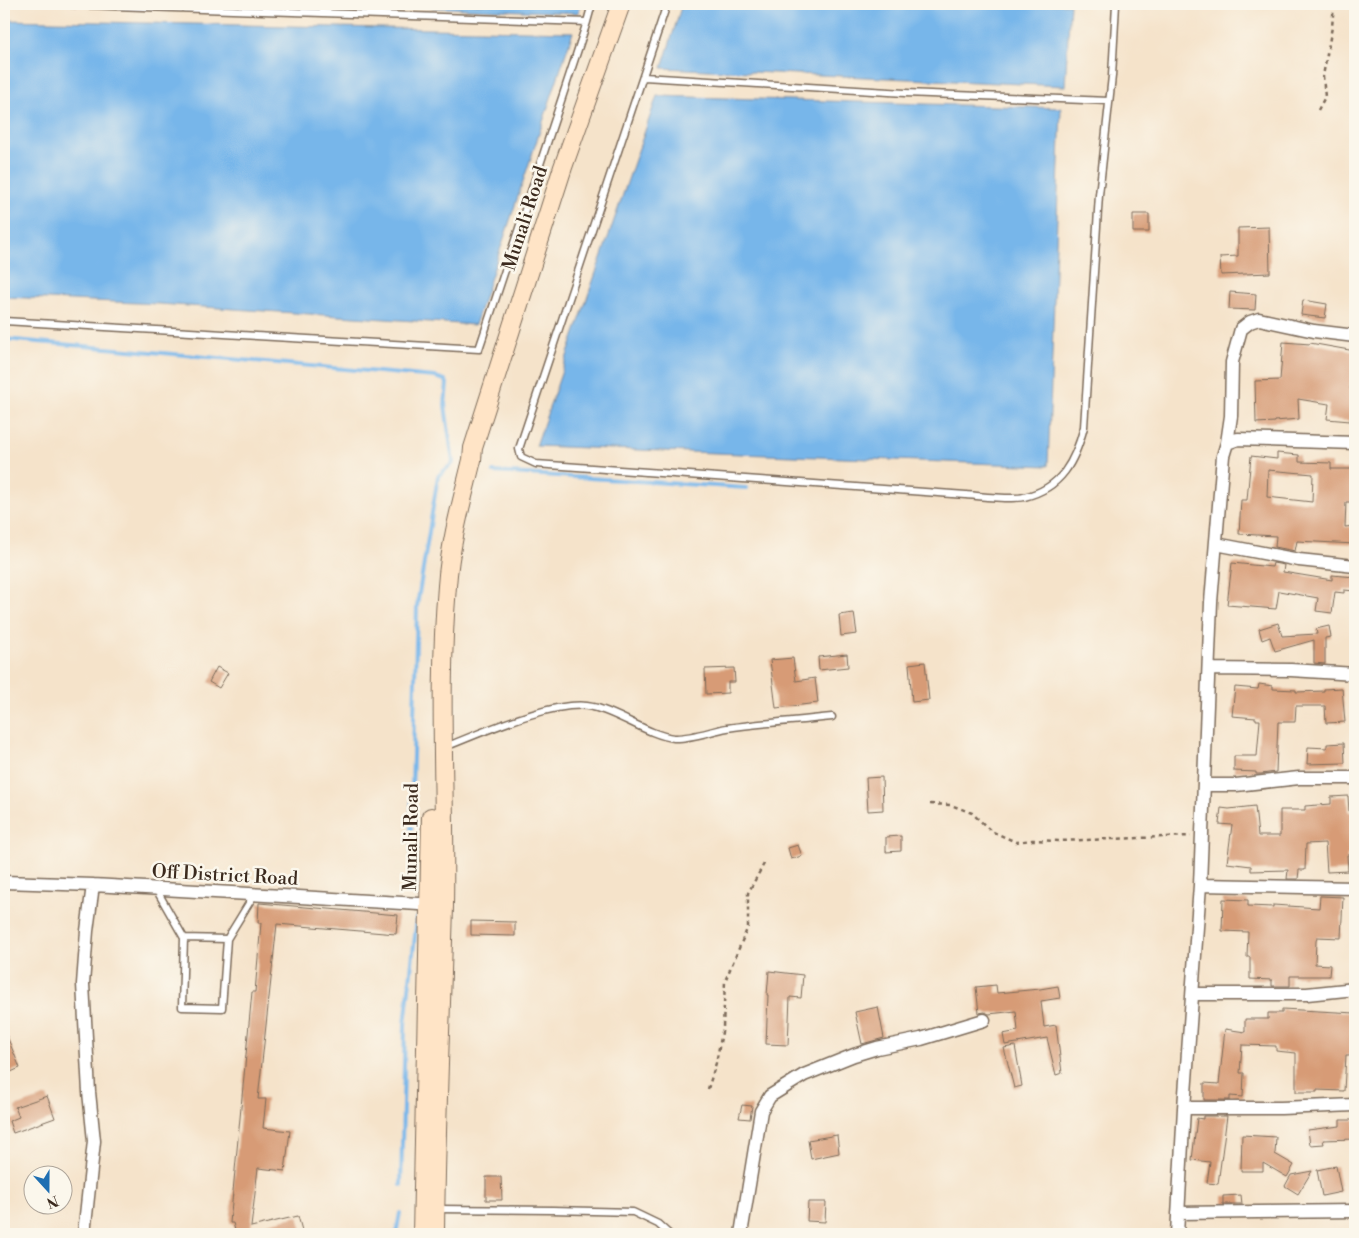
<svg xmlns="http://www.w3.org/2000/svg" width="1359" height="1238" viewBox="0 0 1359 1238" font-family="'Libre Bodoni',serif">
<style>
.water{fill:#77b6ea;stroke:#597084}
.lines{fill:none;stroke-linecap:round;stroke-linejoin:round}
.stream{stroke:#77b6ea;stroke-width:4}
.building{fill:#d79b76;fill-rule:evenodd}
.lane-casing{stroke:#7c6b5a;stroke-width:9}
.street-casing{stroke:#7c6b5a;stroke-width:15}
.secondary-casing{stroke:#7c6b5a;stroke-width:20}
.path{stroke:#7c6b5a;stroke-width:2.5;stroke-dasharray:4 4;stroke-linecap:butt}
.lane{stroke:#fff;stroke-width:6}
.street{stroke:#fff;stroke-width:12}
.secondary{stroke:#ffe4c6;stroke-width:18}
.labels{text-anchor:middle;stroke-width:5;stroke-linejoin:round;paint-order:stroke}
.street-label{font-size:19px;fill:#3b2a1e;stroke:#fbf7ec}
</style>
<rect width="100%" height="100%" fill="#fbf7ec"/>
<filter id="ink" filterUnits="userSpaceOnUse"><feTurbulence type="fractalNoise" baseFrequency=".02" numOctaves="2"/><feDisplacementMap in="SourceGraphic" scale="10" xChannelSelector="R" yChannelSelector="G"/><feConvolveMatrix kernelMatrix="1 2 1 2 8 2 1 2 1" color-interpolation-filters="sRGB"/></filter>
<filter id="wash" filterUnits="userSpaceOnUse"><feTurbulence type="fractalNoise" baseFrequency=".0096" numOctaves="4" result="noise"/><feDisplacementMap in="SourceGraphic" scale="20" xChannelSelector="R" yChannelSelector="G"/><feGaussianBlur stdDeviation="1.12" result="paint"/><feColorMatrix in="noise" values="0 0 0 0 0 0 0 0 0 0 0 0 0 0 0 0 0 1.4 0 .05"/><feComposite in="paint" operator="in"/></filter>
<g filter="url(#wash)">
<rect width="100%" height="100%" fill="#f5e3ca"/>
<path class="water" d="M 331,4 L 581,4 L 578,13 Z
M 682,4 L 1070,4 L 1065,86 L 662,68 Z
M 4,20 L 573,32 L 475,325 L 159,304 L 4,297 Z
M 657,96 L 1061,108 L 1048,466 L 536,446 Z"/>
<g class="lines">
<path class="stream" d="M 4,339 L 435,377 L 445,380 L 447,383 L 445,405 L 453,463 L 438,476 L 417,606 L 411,830 L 412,869 L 416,885
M 493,472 L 746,488
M 401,1185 L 405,1024 L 417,918
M 396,1234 L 400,1213"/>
</g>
<g id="blocks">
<path class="building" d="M 1133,214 L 1149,214 L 1149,232 L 1133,232 Z
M 1269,227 L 1270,273 L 1221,275 L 1220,257 L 1238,256 L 1238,228 Z
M 1230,292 L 1256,294 L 1255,310 L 1229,309 Z
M 1303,300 L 1327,304 L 1325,318 L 1301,315 Z
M 1283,342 L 1310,344 L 1310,343 L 1355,351 L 1355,362 L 1350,389 L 1354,390 L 1350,421 L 1327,419 L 1329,404 L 1298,399 L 1299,419 L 1275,421 L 1275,422 L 1256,423 L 1255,381 L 1280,380 Z
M 1277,453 L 1299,455 L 1299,462 L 1331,463 L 1331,469 L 1355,469 L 1355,502 L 1346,502 L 1345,527 L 1355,526 L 1355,544 L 1297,541 L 1295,551 L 1275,547 L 1276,536 L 1239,534 L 1241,500 L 1247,500 L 1251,456 L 1277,459 ZM 1268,470 L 1313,474 L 1312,502 L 1267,497 Z
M 1232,563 L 1272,567 L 1273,563 L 1284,565 L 1283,572 L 1332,580 L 1332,575 L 1355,577 L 1355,591 L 1344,590 L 1344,593 L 1335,592 L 1332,613 L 1316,611 L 1318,598 L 1279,591 L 1276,609 L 1227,605 Z
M 854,613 L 857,634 L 841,636 L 839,615 Z
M 1278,623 L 1282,636 L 1317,634 L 1316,629 L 1329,626 L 1331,637 L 1325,638 L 1325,664 L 1314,663 L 1314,640 L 1275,651 L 1270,637 L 1262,640 L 1259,629 Z
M 847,654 L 848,667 L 819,670 L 818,657 Z
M 793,658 L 796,681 L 815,678 L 818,703 L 776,708 L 770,660 Z
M 925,662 L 929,700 L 912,702 L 909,664 Z
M 217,667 L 228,673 L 219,688 L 209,682 Z
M 734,668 L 735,682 L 728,682 L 728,693 L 706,694 L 705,669 Z
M 1259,684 L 1273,686 L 1273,689 L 1296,690 L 1296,692 L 1324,691 L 1324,689 L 1342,688 L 1345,722 L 1326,723 L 1325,706 L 1296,706 L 1295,722 L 1278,722 L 1276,772 L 1261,774 L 1256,774 L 1256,772 L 1234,771 L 1234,756 L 1257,756 L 1260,720 L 1256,720 L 1256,718 L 1232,716 L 1235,687 L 1258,689 Z
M 1344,743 L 1345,763 L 1307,764 L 1308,747 L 1327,748 L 1327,744 Z
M 882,777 L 883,810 L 868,811 L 866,778 Z
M 1348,796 L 1349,812 L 1355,812 L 1355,855 L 1347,855 L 1348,871 L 1327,872 L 1325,843 L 1306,844 L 1305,870 L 1299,870 L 1298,879 L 1287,879 L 1288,870 L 1251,871 L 1251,866 L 1227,863 L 1232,825 L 1219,824 L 1221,808 L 1229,809 L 1255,806 L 1258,836 L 1280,836 L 1280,810 L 1305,810 L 1305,806 L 1331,804 L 1331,797 Z
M 901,836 L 901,851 L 886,852 L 886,837 Z
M 798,845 L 802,856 L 791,859 L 788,848 Z
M 1320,896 L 1343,897 L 1341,938 L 1317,937 L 1316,941 L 1315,964 L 1330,965 L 1329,976 L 1290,976 L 1290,986 L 1272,986 L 1272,980 L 1250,979 L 1250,957 L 1247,957 L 1248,932 L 1222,931 L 1223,899 L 1248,900 L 1248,906 L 1273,907 L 1273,905 L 1319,908 Z
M 259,903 L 398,915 L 396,934 L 277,924 L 258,1099 L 266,1099 L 263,1128 L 290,1131 L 285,1171 L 258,1168 L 251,1227 L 298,1216 L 303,1234 L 236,1234 L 233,1223 L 230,1223 L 252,992 L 255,992 L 261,923 L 258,923 Z
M 471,921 L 515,922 L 515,936 L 471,935 Z
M 769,971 L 803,975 L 801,998 L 790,997 L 788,1045 L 766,1044 L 768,995 L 767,995 Z
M 996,985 L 997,993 L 1040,989 L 1058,986 L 1060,998 L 1041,1001 L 1044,1027 L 1056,1025 L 1062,1073 L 1056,1075 L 1047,1038 L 1005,1045 L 1003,1034 L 1018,1031 L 1016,1011 L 989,1014 L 985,1012 L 979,1013 L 976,987 Z
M 878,1007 L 884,1038 L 862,1044 L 855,1012 Z
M 1282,1009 L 1355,1013 L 1355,1055 L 1346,1055 L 1344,1091 L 1317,1090 L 1317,1092 L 1296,1092 L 1296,1053 L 1276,1051 L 1276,1046 L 1242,1045 L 1240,1073 L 1244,1073 L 1243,1097 L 1230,1096 L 1230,1100 L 1204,1100 L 1204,1083 L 1219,1084 L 1225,1029 L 1245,1032 L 1245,1019 L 1268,1019 L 1268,1013 L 1282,1013 Z
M 4,1029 L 20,1068 L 4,1075 Z
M 1015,1046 L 1022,1086 L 1014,1088 L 1004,1048 Z
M 47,1096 L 55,1118 L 13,1133 L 9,1121 L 19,1117 L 15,1107 Z
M 742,1105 L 752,1106 L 750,1119 L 739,1118 Z
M 1203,1116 L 1227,1116 L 1218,1184 L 1207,1183 L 1210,1162 L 1192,1160 L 1197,1118 L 1203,1119 Z
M 1340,1120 L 1355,1120 L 1355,1139 L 1323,1140 L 1324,1144 L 1310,1145 L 1308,1130 L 1340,1126 Z
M 837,1135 L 839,1153 L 811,1159 L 808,1140 Z
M 1242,1135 L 1276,1137 L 1275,1154 L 1294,1165 L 1287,1177 L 1263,1163 L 1263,1171 L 1241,1171 Z
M 1336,1166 L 1341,1192 L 1322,1196 L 1317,1170 Z
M 1312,1171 L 1298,1194 L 1285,1186 L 1291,1175 Z
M 486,1177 L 501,1177 L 502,1200 L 486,1200 Z
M 1241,1195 L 1242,1204 L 1223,1204 L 1223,1196 Z
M 808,1202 L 826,1202 L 825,1222 L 807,1221 Z"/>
</g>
</g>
<g filter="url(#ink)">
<use href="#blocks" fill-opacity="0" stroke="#7c6b5a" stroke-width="1"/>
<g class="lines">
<defs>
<path id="lane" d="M 54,4 L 587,22 L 592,4
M 667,4 L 519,449 L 521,457 L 536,464 L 966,495 C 980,496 1013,500 1024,497 C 1062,488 1075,461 1084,427 L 1099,195 L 1112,76 L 1116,4
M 644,77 L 905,93 L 1109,101
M 4,321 L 479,349 L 587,22
M 445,747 C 481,733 557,698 593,707 C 620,713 648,735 674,738 C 689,739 711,731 727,728 C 761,723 797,721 832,717
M 156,889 L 184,938 L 182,1007 L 222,1008 L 227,939 L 254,895
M 184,938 L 227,939
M 438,1209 L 553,1210 L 633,1212 L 658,1224 L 669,1234"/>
<path id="street" d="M 1227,443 L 1231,416 L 1232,362 L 1241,329 L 1250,322 L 1259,319 L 1314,331 L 1355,336
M 1216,544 L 1299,560 L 1355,566
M 1209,669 L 1291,670 L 1355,674
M 1204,785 L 1236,785 L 1299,778 L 1355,778
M 4,882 L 93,885 L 436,905
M 1200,885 L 1355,888
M 1193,994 L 1307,994 L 1355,989
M 1184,1108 L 1281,1108 L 1355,1105
M 1178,1213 L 1355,1211
M 84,1234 L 94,1141 L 89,1092 L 83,984 L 87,931 L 93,885
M 741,1234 L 761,1111 L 770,1096 L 804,1075 L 854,1055 L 877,1048 L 921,1039 L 984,1020
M 1177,1234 L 1184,1108 L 1200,885 L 1211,602 L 1223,456 L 1227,443 L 1238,439 L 1355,443"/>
<path id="secondary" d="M 422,1234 L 431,817
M 435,1234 C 436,1125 441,1016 444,906 C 446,799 438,692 447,586 C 450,543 462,501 472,460 L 473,448 L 563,167 L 621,4"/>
</defs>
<use href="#lane" class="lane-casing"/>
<use href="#street" class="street-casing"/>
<use href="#secondary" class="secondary-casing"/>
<path class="path" d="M 1318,110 L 1325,97 L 1323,76 L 1332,27 L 1334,4
M 930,804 L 951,805 L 972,813 L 991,831 L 1016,842 L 1032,840 L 1059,841 L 1191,836
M 708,1089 L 716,1063 L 723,1027 L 725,981 L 748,927 L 748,893 L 765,862"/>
<use href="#lane" class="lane"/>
<use href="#street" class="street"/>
<use href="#secondary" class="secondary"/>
</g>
</g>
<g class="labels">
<g class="street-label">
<text transform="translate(524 218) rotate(-72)" y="7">Munali Road</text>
<text transform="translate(410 837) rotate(-89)" y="7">Munali Road</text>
<text transform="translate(225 874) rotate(3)" y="7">Off District Road</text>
</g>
</g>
<rect width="1359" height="1238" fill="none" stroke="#fbf7ec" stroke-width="20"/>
<g transform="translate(48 1190) rotate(159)"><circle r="24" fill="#fbf7ec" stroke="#aea59a"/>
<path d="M0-4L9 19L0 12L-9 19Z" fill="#1f6fb2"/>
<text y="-8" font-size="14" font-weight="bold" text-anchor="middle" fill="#3b2a1e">N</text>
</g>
</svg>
